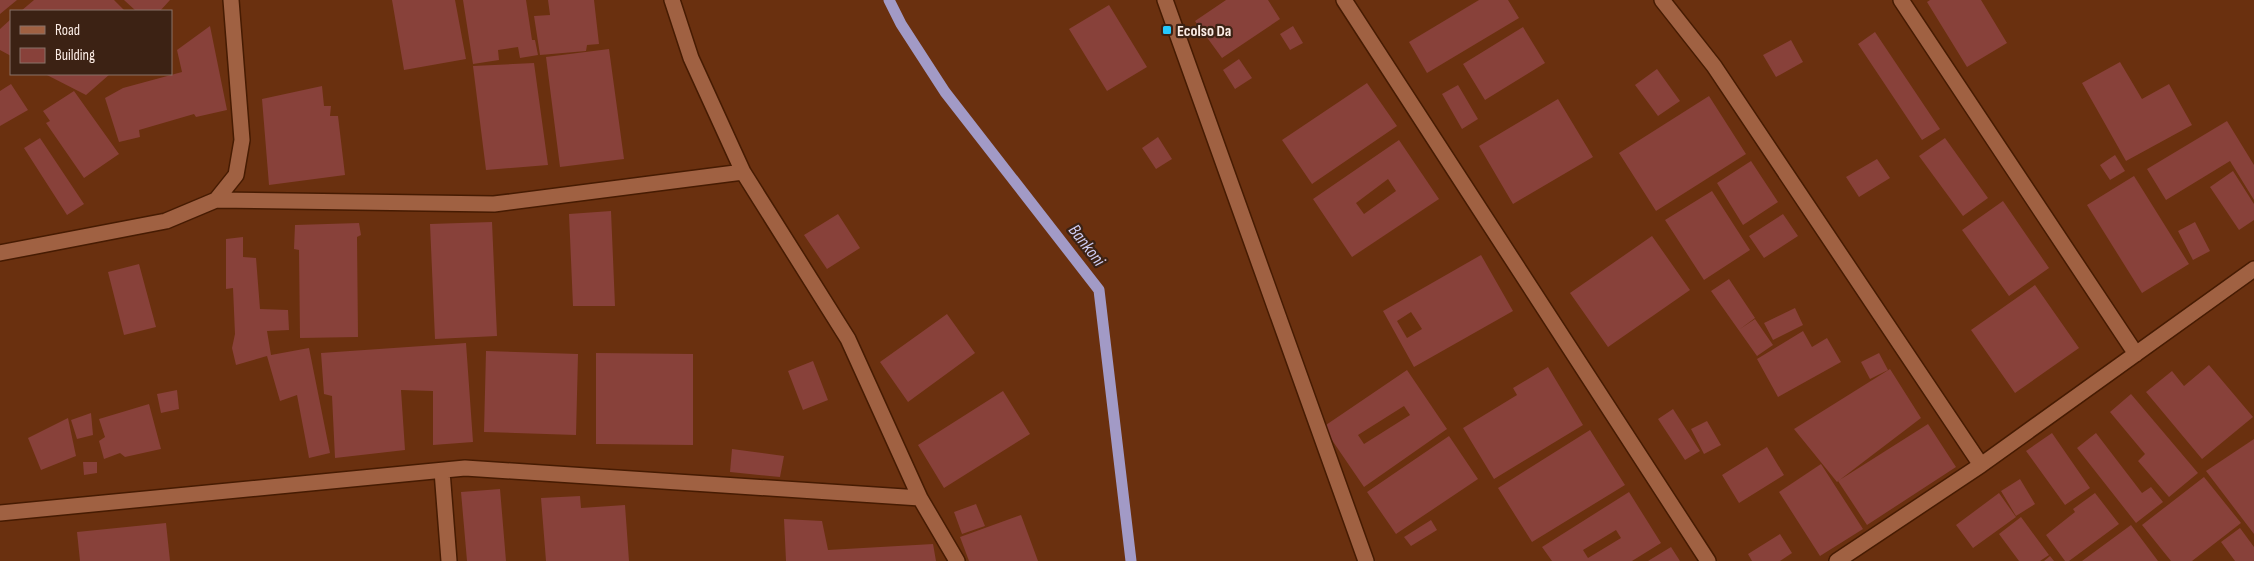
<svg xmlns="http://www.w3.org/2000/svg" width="2254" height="561" viewBox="0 0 2254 561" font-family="'Sofia Sans Condensed',sans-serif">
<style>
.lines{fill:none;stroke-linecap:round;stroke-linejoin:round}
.stream{stroke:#a29ac6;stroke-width:11}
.building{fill:#88413a;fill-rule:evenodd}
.minor-casing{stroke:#461b02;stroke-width:18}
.minor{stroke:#a06142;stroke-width:15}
.poi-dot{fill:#25c9fe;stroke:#3c2214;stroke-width:2}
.labels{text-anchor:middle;stroke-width:4.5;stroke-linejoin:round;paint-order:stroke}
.poi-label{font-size:16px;font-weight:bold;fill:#fcede6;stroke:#3c2214;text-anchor:start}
.water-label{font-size:18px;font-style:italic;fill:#ceccf2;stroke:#3c2214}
</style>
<rect width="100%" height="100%" fill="#6a300f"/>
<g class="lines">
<path class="stream" d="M 889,0 L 901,24 L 945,92 L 1099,290 L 1131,561"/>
</g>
<path class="building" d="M 0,0 L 17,0 L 0,14 Z
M 34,0 L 114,0 L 125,11 L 21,11 Z
M 124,0 L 170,0 L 160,11 L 136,11 Z
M 392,0 L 455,0 L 466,59 L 404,70 Z
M 463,0 L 526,0 L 532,40 L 535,40 L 538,55 L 520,58 L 518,47 L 498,50 L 499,60 L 473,64 Z
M 548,0 L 594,0 L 599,44 L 587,45 L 586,51 L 540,55 L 534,16 L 550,15 Z
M 1226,0 L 1268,0 L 1280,19 L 1222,58 L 1195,21 Z
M 1479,0 L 1508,0 L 1519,18 L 1427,73 L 1409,42 Z
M 1930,0 L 1981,0 L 2007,43 L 1967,67 L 1927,2 Z
M 1109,5 L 1147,67 L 1107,91 L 1069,29 Z
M 11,19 L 11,56 L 0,50 L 0,29 Z
M 210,26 L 227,110 L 196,117 L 194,114 L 139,130 L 140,137 L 119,142 L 105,98 L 123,88 L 182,72 L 177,50 Z
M 1293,26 L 1303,43 L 1290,50 L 1280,34 Z
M 1523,27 L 1545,63 L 1485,100 L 1463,64 Z
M 1875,32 L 1940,129 L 1922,140 L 1858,44 Z
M 1791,40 L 1803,62 L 1776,77 L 1763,55 Z
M 609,49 L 624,159 L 560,167 L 546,57 Z
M 1239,59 L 1252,78 L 1235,89 L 1223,70 Z
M 2120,62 L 2142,99 L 2169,84 L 2192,125 L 2126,161 L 2082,83 Z
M 534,63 L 548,165 L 486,170 L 473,66 Z
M 1657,69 L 1680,101 L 1658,116 L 1635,85 Z
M 45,74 L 110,74 L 86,95 Z
M 1367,83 L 1397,126 L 1312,184 L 1282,140 Z
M 11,84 L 28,110 L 0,126 L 0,91 Z
M 1458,85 L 1478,119 L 1462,129 L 1442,94 Z
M 322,86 L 324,106 L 331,106 L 330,116 L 338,116 L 345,175 L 269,185 L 262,99 Z
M 74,91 L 119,154 L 84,178 L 46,123 L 50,121 L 43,111 Z
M 1709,96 L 1746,154 L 1656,211 L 1619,153 Z
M 1558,99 L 1593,157 L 1513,204 L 1479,146 Z
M 2227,121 L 2254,165 L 2254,200 L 2230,161 L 2166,200 L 2147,169 Z
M 1158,137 L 1172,159 L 1156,169 L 1142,148 Z
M 40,138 L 84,204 L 67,215 L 24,148 Z
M 1945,138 L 1988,198 L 1963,216 L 1919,156 Z
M 1399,140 L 1439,199 L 1352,257 L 1313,199 ZM 1388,179 L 1396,191 L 1364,214 L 1356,203 Z
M 2115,155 L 2125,171 L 2110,180 L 2100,165 Z
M 1877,159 L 1890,178 L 1859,197 L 1846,177 Z
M 1751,161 L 1778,202 L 1743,225 L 1717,183 Z
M 2233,171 L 2254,204 L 2254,220 L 2239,230 L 2210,187 Z
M 2134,176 L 2189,264 L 2142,293 L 2087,205 Z
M 1712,191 L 1750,250 L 1704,280 L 1665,220 Z
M 2003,201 L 2049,268 L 2009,296 L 1962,230 Z
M 611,211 L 615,306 L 573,306 L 569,214 Z
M 838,214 L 860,248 L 827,269 L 804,235 Z
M 1783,214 L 1798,236 L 1764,258 L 1749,236 Z
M 492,222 L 497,336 L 435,339 L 430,224 Z
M 2195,222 L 2210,251 L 2193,260 L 2178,231 Z
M 359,223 L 361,235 L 357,237 L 358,337 L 300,338 L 299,250 L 294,249 L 295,225 Z
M 1652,236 L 1690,290 L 1608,347 L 1570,293 Z
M 243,237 L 243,257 L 256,258 L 260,309 L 288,310 L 289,330 L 267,331 L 271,355 L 309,348 L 330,453 L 309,458 L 297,395 L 280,401 L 267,356 L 236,365 L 232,348 L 235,334 L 233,288 L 226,289 L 226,239 Z
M 1481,255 L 1513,311 L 1414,367 L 1383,311 ZM 1411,312 L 1422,329 L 1407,338 L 1397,321 Z
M 139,264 L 156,327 L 124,335 L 108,272 Z
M 1729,279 L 1755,318 L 1740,329 L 1755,319 L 1773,345 L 1757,356 L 1711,291 Z
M 2035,285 L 2079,348 L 2015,393 L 1971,330 Z
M 1795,308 L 1803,325 L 1773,340 L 1764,323 Z
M 947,314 L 975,353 L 908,402 L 880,362 Z
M 1803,331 L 1812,347 L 1827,338 L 1841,362 L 1778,397 L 1757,359 Z
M 466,343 L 473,442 L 433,445 L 433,391 L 401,390 L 405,450 L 335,458 L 332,396 L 324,394 L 321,353 Z
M 486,351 L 578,354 L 576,435 L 484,432 Z
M 596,353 L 693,354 L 693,445 L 596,444 Z
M 1879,353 L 1888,370 L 1870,379 L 1861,362 Z
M 813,361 L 828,400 L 803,410 L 788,371 Z
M 2209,365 L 2253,417 L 2202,459 L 2146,392 L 2172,371 L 2184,386 Z
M 1548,367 L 1583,425 L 1494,479 L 1463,428 L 1517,395 L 1513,388 Z
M 1890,369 L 1921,418 L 1837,482 L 1794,429 Z
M 1407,370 L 1447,429 L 1364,487 L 1323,427 ZM 1404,406 L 1410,415 L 1364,444 L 1358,435 Z
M 177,390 L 179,409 L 161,413 L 157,394 Z
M 1003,391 L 1030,434 L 944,488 L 918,445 Z
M 2131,394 L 2198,473 L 2169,497 L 2138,461 L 2145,454 L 2110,412 Z
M 149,404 L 161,449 L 125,457 L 120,453 L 104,459 L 99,441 L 105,437 L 99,419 Z
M 1673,409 L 1700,451 L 1685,460 L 1658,419 Z
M 91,413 L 93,435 L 77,439 L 71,420 Z
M 68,418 L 76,456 L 41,470 L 28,438 Z
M 1707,421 L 1721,445 L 1704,454 L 1691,429 Z
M 1928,424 L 1956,467 L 1867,525 L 1838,481 Z
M 1590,430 L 1625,485 L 1532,542 L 1498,488 Z
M 2052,433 L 2090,488 L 2065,505 L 2026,451 Z
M 2096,433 L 2142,493 L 2151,487 L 2163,502 L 2136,523 L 2077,448 Z
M 1449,436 L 1478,479 L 1396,534 L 1367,492 Z
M 2254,439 L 2254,534 L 2206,471 Z
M 1767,447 L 1784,475 L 1739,503 L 1722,475 Z
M 732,449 L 784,456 L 780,477 L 730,472 Z
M 83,462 L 97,462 L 97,473 L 84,475 Z
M 1821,464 L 1863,529 L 1820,556 L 1779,492 Z
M 2204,477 L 2241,523 L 2192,561 L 2171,561 L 2142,525 Z
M 2020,479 L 2035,504 L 2016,516 L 2001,491 Z
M 500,489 L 506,561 L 467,561 L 461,492 Z
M 1629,492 L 1661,543 L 1632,561 L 1552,561 L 1542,547 ZM 1616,530 L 1621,538 L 1588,558 L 1583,550 Z
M 1999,493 L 2016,517 L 1973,548 L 1956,525 Z
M 2095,493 L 2119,524 L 2069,561 L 2065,561 L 2046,535 L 2075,512 L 2073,509 Z
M 580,496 L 581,508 L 625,505 L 629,561 L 546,561 L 541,498 Z
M 976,504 L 985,526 L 962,534 L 954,512 Z
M 1021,515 L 1038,561 L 969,561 L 960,537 Z
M 2021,517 L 2049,555 L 2040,561 L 2019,561 L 1999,534 Z
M 784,519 L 822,521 L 828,550 L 933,544 L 936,561 L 786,561 Z
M 1431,520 L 1437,530 L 1411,546 L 1404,537 Z
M 166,523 L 170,561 L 80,561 L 77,532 Z
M 2131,525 L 2158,561 L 2082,561 Z
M 2240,528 L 2254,547 L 2254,561 L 2235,561 L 2221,542 Z
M 1780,534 L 1792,553 L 1780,561 L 1752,561 L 1748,554 Z
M 1671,547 L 1680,561 L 1648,561 Z
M 2050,556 L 2054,561 L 2044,561 Z"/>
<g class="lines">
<defs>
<path id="minor" d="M 672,0 L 691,58 L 743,172 L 848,339 L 920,498 L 957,561
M 1165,0 L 1366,561
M 1344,0 L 1708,561
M 1662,0 L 1714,66 L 1981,465
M 1901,0 L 2136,354
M 216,200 L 494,204 L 743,172
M 0,253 L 166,221 L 216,200 L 236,175 L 242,140 L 231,0
M 442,471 L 449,561
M 0,513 L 465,468 L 920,498
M 1837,561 L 1981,465 L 2254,269"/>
</defs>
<use href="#minor" class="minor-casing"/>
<use href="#minor" class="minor"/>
</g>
<rect class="poi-dot" x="1162" y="25" width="10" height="10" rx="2.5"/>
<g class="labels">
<g class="poi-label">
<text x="1177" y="36">Ecolso Da</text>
</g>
<g class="water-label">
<text transform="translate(1087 245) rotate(52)" y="6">Bankoni</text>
</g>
</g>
<rect x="10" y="10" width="162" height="65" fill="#3c2214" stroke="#897368"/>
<rect x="20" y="26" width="25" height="8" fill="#a06142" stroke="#897368"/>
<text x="55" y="35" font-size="15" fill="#fcede6">Road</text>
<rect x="20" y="48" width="25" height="15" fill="#88413a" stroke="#897368"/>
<text x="55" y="60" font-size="15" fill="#fcede6">Building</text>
</svg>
